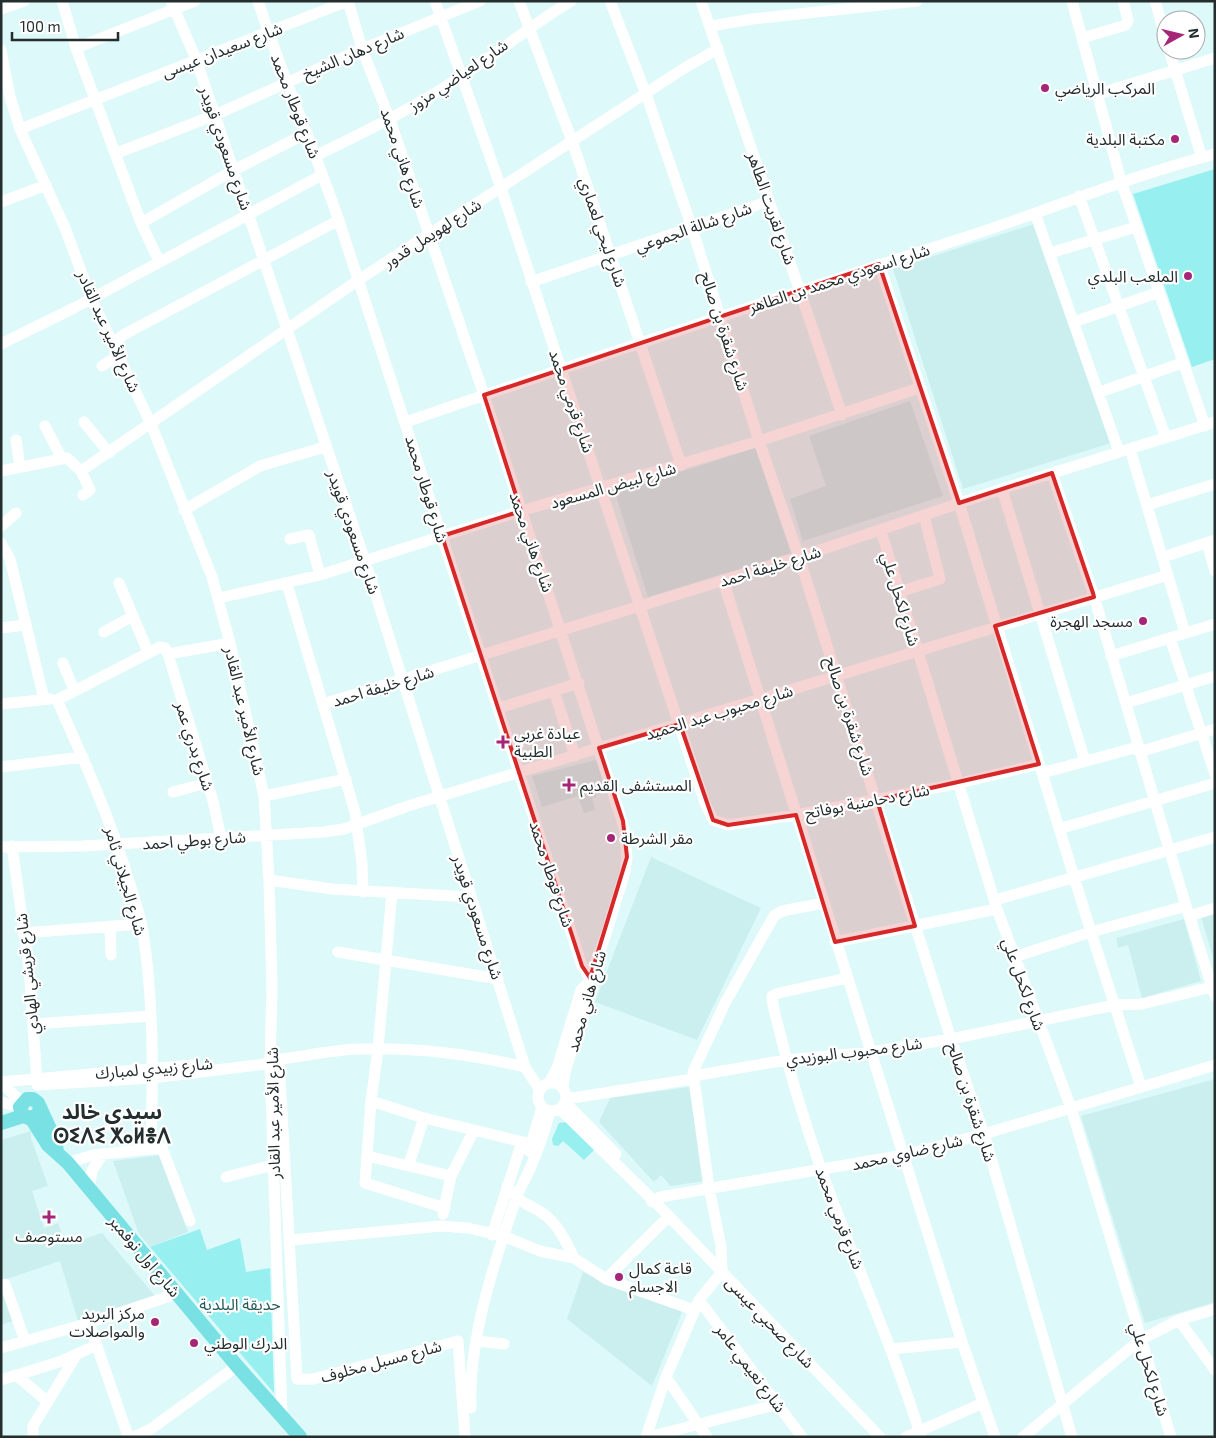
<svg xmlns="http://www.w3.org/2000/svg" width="1216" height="1438" viewBox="0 0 1216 1438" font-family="'Exo 2','Noto Sans Arabic','Noto Sans Tifinagh',sans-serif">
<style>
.built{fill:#cbefef}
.green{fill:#97eff0}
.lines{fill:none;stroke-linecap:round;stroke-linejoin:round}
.minor{stroke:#fff;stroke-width:11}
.major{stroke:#79e1e3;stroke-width:14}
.marked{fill:#d62828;fill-opacity:0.2;stroke:#d62828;stroke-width:4;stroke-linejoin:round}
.poi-dot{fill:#a52677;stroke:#fff;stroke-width:2}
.labels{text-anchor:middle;stroke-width:4.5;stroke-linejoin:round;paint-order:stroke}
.street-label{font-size:16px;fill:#242e2e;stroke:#fff}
.poi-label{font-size:16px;fill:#242e2e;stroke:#fff;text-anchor:start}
.park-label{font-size:16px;fill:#25595a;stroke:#fff}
.district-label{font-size:21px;font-weight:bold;fill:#242e2e;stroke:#fff}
</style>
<rect width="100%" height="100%" fill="#def9f9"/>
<path class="built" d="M 1034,224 L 1111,443 L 963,489 L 893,269 Z
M 910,401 L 943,496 L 803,541 L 790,499 L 826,486 L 809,436 Z
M 755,448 L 791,553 L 648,597 L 615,493 Z
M 596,760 L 606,791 L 596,794 L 596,797 L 592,798 L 595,810 L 584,813 L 578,796 L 542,807 L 532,776 Z
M 651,857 L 761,908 L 697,1040 L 595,1002 Z
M 1215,913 L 1215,964 L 1201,917 Z
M 1184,919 L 1201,981 L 1142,998 L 1128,945 L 1118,948 L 1116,938 Z
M 1215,1079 L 1215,1302 L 1145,1323 L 1081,1116 Z
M 689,1087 L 704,1181 L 671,1186 L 661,1175 L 654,1182 L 599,1122 L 610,1098 Z
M 31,1131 L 31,1138 L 48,1186 L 32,1191 L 44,1228 L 58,1223 L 66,1245 L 102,1233 L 155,1296 L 78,1321 L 60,1261 L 1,1281 L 1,1205 L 10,1202 L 1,1205 L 1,1140 Z
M 161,1155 L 188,1232 L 150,1247 L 139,1234 L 113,1161 Z
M 583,1272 L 615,1287 L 683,1310 L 652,1386 L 567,1319 Z
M 1,1286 L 13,1321 L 1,1325 Z"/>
<path class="green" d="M 1215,169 L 1215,359 L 1192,367 L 1133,194 Z
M 566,1122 L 596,1148 L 584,1160 L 563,1141 L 558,1146 L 553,1145 L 552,1139 L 559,1123 Z
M 200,1229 L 207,1250 L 240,1238 L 246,1272 L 270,1268 L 274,1393 L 150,1247 Z"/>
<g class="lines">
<path class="minor" d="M 62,1 L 76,48 L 141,223 L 159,261
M 171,1 L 196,59 L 365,561 L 525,1067 L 540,1090
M 258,1 C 282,76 314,147 339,221 C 419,461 497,701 574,941 L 582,966 L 590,978
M 348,1 L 362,49 L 390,120 L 484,395 L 624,827 L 627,857 L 625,872 L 606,934 L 588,983 L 589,994 L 565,1072 L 563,1088
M 435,1 L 501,188 L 705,803 L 713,820 L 728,825 L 796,815 L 960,783 L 1039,764
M 519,1 L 572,141 L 681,465
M 610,1 L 646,94 L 692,228 L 759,441 L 799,557 L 951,1039 L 984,1134 L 1072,1437
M 701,1 L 842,415
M 1072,1 L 1121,181 L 1205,426
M 1155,1 L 1166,39
M 1,9 L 24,1
M 711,26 L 752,19 L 917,1
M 1082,38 L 1126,25 L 1128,20 L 1123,1
M 76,48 L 195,1
M 1,50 L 10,97 L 20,129 L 65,228 L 91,298 L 151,424 L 212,577 L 230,643 L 264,796 L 269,880 L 272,986 L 270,1065 L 282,1415
M 1169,50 L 1202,158
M 1098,94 L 1215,58
M 20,129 L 348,1
M 117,153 L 215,115 L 362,49 L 480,1
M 315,156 C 365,132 415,107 462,76 C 499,52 533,24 571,1
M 1079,196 L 1166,438
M 1,202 L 46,185
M 1035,213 L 1119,452
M 141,223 L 234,170 L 307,133
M 1050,253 L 1136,227
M 879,264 L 959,503 L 1091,932 L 1141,1087
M 531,282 L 769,201
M 1074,322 L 1159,292
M 112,343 L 125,334 L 339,220
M 1,344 L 74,308 L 322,175
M 102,366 L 118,356
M 1100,392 L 1182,363
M 84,422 L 109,453
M 406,422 C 591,358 777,298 963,238 C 1047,211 1129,176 1215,154
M 45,426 L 62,459
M 16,440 L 20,467
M 1130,449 L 1185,633
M 1,471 L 67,458 L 81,471 L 357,281 L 686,67 L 718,49
M 81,471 L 90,490 L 83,495
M 1052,473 L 1093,593 L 1186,906 L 1215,996
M 1002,489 L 1085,761
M 1147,505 L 1215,484
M 184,510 L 260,466 L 325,447
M 1,526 L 16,513
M 881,531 L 997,909 L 1071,1108 L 1171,1437
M 290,539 L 309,535 L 320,575
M 1,543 L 10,559 L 44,699
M 1207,543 L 1215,571
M 1163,557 L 1215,540
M 723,580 L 962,1342 L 995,1437
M 119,583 L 148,652
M 287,584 L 355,812 L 362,864 L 363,892
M 899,592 L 940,579 L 924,516
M 219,598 L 320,575 L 521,511 L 759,441 L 919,388
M 1,628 L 25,625
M 104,632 L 133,616
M 1170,638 L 1215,774
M 168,654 L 213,801 L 221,838
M 1111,656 L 1215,624
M 63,663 L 74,690
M 554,691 L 575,756
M 57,700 C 84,760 110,818 129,881 C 134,897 140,914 143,932 C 154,1004 153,1076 151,1148
M 57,700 L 160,647 L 165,648 L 168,654 L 230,643
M 1126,703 L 1215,676
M 1,704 L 50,699
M 323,704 L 799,557 L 1002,489 L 1215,422
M 499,708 L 579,683
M 1139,752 L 1215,729
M 1,767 L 83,757
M 1042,773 L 1138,747
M 173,792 L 207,783
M 264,796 L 346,779
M 1059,829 L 1215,783
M 12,846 L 29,968 L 37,1083
M 1,847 L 82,846 L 324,832 L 344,829 L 408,806 L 1168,575
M 269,880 L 332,889 L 471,897
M 392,892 L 378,1049 L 371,1101 L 365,1183 L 445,1208
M 995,900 L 1215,837
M 1189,916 L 1215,908
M 110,926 L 111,955
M 23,933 L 141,924
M 835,942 L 997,909
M 338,952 L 498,979
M 1014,957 L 1091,932 L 1186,906
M 847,978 L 779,993 L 772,996 L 773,1005 C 786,1061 802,1115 821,1169 C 853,1259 893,1346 921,1437
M 33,1024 L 151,1016
M 279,1060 L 297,1379 L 313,1379 L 458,1341 L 465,1437
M 1,1082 L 192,1065
M 1,1083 L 22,1102
M 549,1083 L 557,1068 L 581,990 L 588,983
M538 1097a14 14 0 1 1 28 0a14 14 0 1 1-28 0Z
M 37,1085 L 152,1078 L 265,1064 L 270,1060 C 301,1058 331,1049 361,1049 C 418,1047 470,1054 525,1067
M 566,1099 L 693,1079 L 699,1075 L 786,1060 L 871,1052 L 951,1039 L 1115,1005 L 1142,1004 L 1215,986
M 371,1101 L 424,1118 L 474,1130
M 1,1102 L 20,1107
M 565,1102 L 616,1154
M 560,1109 L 660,1207 L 880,1437
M 529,1151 L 542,1107
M 367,1156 L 451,1176
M 68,1163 L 93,1155 L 162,1148 L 190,1221
M 409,1164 L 424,1118
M 226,1177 L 281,1163
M 507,1187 C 520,1205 529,1203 545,1215 C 559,1226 566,1242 574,1258
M 89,1189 L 92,1171 L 102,1155
M 652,1202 L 660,1197 L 904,1155 L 984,1134 L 1215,1065
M 443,1214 L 451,1176 L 474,1130 L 531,1144
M 492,1235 L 522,1142
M 291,1240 L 441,1226 L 468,1228 L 503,1236 L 540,1251 L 574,1258 L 606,1279 L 694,1310
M 606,1279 L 669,1216
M 5,1284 L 25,1341
M 699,1300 L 802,1437
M 1179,1320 L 1215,1370
M 89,1323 L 127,1433 L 131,1437
M 477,1341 L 504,1344
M 1,1348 L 89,1323 L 176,1294
M 891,1349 L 962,1342
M 16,1375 L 48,1402
M 666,1377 L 707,1437
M 1,1380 L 59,1362 L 97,1345
M 471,1408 C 468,1339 495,1260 517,1196 C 520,1187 526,1178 530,1169 C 538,1150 545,1130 550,1111
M 33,1437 L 33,1426 L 77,1354
M 133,1437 L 151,1429 L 237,1366
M 646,1437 L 666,1377 L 699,1300 L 722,1272 L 721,1246 L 709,1188 L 693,1072 L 725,1003 L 774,916 L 782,911 L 824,903
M 648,1437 L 779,1404
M 906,1437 L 983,1403
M 1023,1437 L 1140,1340 L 1179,1320 L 1215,1309"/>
<path class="major" d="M 40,1110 L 36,1116 L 28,1118 L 22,1114 L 20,1107 L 27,1099 L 33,1099 L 38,1103 L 55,1140 L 57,1151
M 31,1118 L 48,1145 L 68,1163 L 237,1366 L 300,1437
M 1,1123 L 23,1116"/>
</g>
<path class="marked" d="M 879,264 L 959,503 L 1052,473 L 1093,593 L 1094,597 L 995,626 L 1039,764 L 877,800 L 915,926 L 835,942 L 796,815 L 728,825 L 713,820 L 680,724 L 599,748 L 623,821 L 627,857 L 590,978 L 582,966 L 442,536 L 521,511 L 484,395 Z"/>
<g class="poi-dot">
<circle cx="1045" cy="88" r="5"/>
<circle cx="1175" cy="139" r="5"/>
<circle cx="1188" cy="276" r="5"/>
<circle cx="1143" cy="621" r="5"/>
<path d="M500.5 734.5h5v5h5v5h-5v5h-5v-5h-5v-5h5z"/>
<path d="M566.5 777.5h5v5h5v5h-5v5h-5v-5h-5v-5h5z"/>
<circle cx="611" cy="838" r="5"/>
<path d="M46.5 1209.5h5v5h5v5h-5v5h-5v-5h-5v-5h5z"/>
<circle cx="619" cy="1277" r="5"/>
<circle cx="155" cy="1322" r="5"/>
<circle cx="194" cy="1343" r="5"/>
</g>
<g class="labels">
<g class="street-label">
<text transform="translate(222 50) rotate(-21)" y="6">شارع سعيدان عيسى</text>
<text transform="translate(353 53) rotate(-23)" y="6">شارع دهان الشيخ</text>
<text transform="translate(458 75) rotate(-34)" y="6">شارع لعياضي مزوز</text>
<text transform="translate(296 106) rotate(69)" y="6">شارع قوطار محمد</text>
<text transform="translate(226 148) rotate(71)" y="6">شارع مسعودي قويدر</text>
<text transform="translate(403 158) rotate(71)" y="6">شارع هاني محمد</text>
<text transform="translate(772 208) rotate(71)" y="6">شارع لقريت الطاهر</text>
<text transform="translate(693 227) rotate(-19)" y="6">شارع شالة الجموعي</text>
<text transform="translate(603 232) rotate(71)" y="6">شارع ليحي لعماري</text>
<text transform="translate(432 233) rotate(-33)" y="6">شارع لهويمل قدور</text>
<text transform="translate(839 278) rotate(-18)" y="6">شارع اسعودي محمد بن الطاهر</text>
<text transform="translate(109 331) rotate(66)" y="6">شارع الأمير عبد القادر</text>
<text transform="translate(725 331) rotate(72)" y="6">شارع شقرة بن صالح</text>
<text transform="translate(572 401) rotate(71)" y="6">شارع قرمي محمد</text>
<text transform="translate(613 485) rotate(-16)" y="6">شارع لبيض المسعود</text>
<text transform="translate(427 489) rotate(73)" y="6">شارع قوطار محمد</text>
<text transform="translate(354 532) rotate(71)" y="6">شارع مسعودي قويدر</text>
<text transform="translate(532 542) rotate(71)" y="6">شارع هاني محمد</text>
<text transform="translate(770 566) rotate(-17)" y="6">شارع خليفة احمد</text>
<text transform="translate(901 599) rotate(73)" y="6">شارع لكحل علي</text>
<text transform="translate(383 686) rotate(-17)" y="6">شارع خليفة احمد</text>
<text transform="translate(245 711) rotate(77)" y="6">شارع الأمير عبد القادر</text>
<text transform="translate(719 712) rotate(-17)" y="6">شارع محبوب عبد الحميد</text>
<text transform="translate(850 716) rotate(72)" y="6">شارع شقرة بن صالح</text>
<text transform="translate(195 746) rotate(72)" y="6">شارع بدري عمر</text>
<text transform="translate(867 801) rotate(-11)" y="6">شارع دحامنية بوفاتح</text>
<text transform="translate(194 840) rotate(-4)" y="6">شارع بوطي احمد</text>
<text transform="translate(552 874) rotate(72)" y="6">شارع قوطار محمد</text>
<text transform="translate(126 881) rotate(74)" y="6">شارع الجيلاني ثامر</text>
<text transform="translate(478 917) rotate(72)" y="6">شارع مسعودي قويدر</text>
<text transform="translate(27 974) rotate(-96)" y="6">شارع قريشي الهادي</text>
<text transform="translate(1024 984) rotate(70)" y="6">شارع لكحل علي</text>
<text transform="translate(586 1001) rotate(-74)" y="6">شارع هاني محمد</text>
<text transform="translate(854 1051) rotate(-7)" y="6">شارع محبوب البوزيدي</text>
<text transform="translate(154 1068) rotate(-5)" y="6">شارع زبيدي لمبارك</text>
<text transform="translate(972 1102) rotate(72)" y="6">شارع شقرة بن صالح</text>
<text transform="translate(273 1113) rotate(-91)" y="6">شارع الأمير عبد القادر</text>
<text transform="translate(907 1152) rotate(-13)" y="6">شارع ضاوي محمد</text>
<text transform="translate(840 1218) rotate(69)" y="6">شارع قرمي محمد</text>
<text transform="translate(145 1256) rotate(50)" y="6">شارع اول نوفمبر</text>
<text transform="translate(770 1322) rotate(46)" y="6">شارع صحبي عيسى</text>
<text transform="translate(381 1361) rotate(-15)" y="6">شارع مسبل مخلوف</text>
<text transform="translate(751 1368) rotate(53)" y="6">شارع نعيمي عامر</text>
<text transform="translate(1150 1369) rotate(73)" y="6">شارع لكحل علي</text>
</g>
<g class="poi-label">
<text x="1055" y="94">المركب الرياضي</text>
<text x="1165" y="145" text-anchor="end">مكتبة البلدية</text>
<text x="1178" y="282" text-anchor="end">الملعب البلدي</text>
<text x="1133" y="627" text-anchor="end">مسجد الهجرة</text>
<text x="514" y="739">عيادة غربي<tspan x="514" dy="18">الطبية</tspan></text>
<text x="580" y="791">المستشفى القديم</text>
<text x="621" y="844">مقر الشرطة</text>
<text x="49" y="1242" text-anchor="middle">مستوصف</text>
<text x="629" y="1274">قاعة كمال<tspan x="629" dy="18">الاجسام</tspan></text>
<text x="145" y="1319" text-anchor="end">مركز البريد<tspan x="145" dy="18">والمواصلات</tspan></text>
<text x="204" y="1349">الدرك الوطني</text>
</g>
<g class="park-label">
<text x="240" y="1310">حديقة البلدية</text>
</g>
<g class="district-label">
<text x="112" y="1119">سيدي خالد<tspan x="112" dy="24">ⵙⵉⴷⵉ ⵅⴰⵍⴻⴷ</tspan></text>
</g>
</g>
<rect width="1216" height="1438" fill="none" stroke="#242e2e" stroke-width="5"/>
<g transform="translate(1181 35) rotate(82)"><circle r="24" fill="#ffffff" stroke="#a7abab"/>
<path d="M0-4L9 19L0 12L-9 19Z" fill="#a52677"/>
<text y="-8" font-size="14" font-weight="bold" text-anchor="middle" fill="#242e2e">N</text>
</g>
<path d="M12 32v8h106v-8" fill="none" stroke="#242e2e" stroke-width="2.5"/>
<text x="20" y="32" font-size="15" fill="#242e2e" stroke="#ffffff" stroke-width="4" paint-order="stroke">100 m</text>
</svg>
